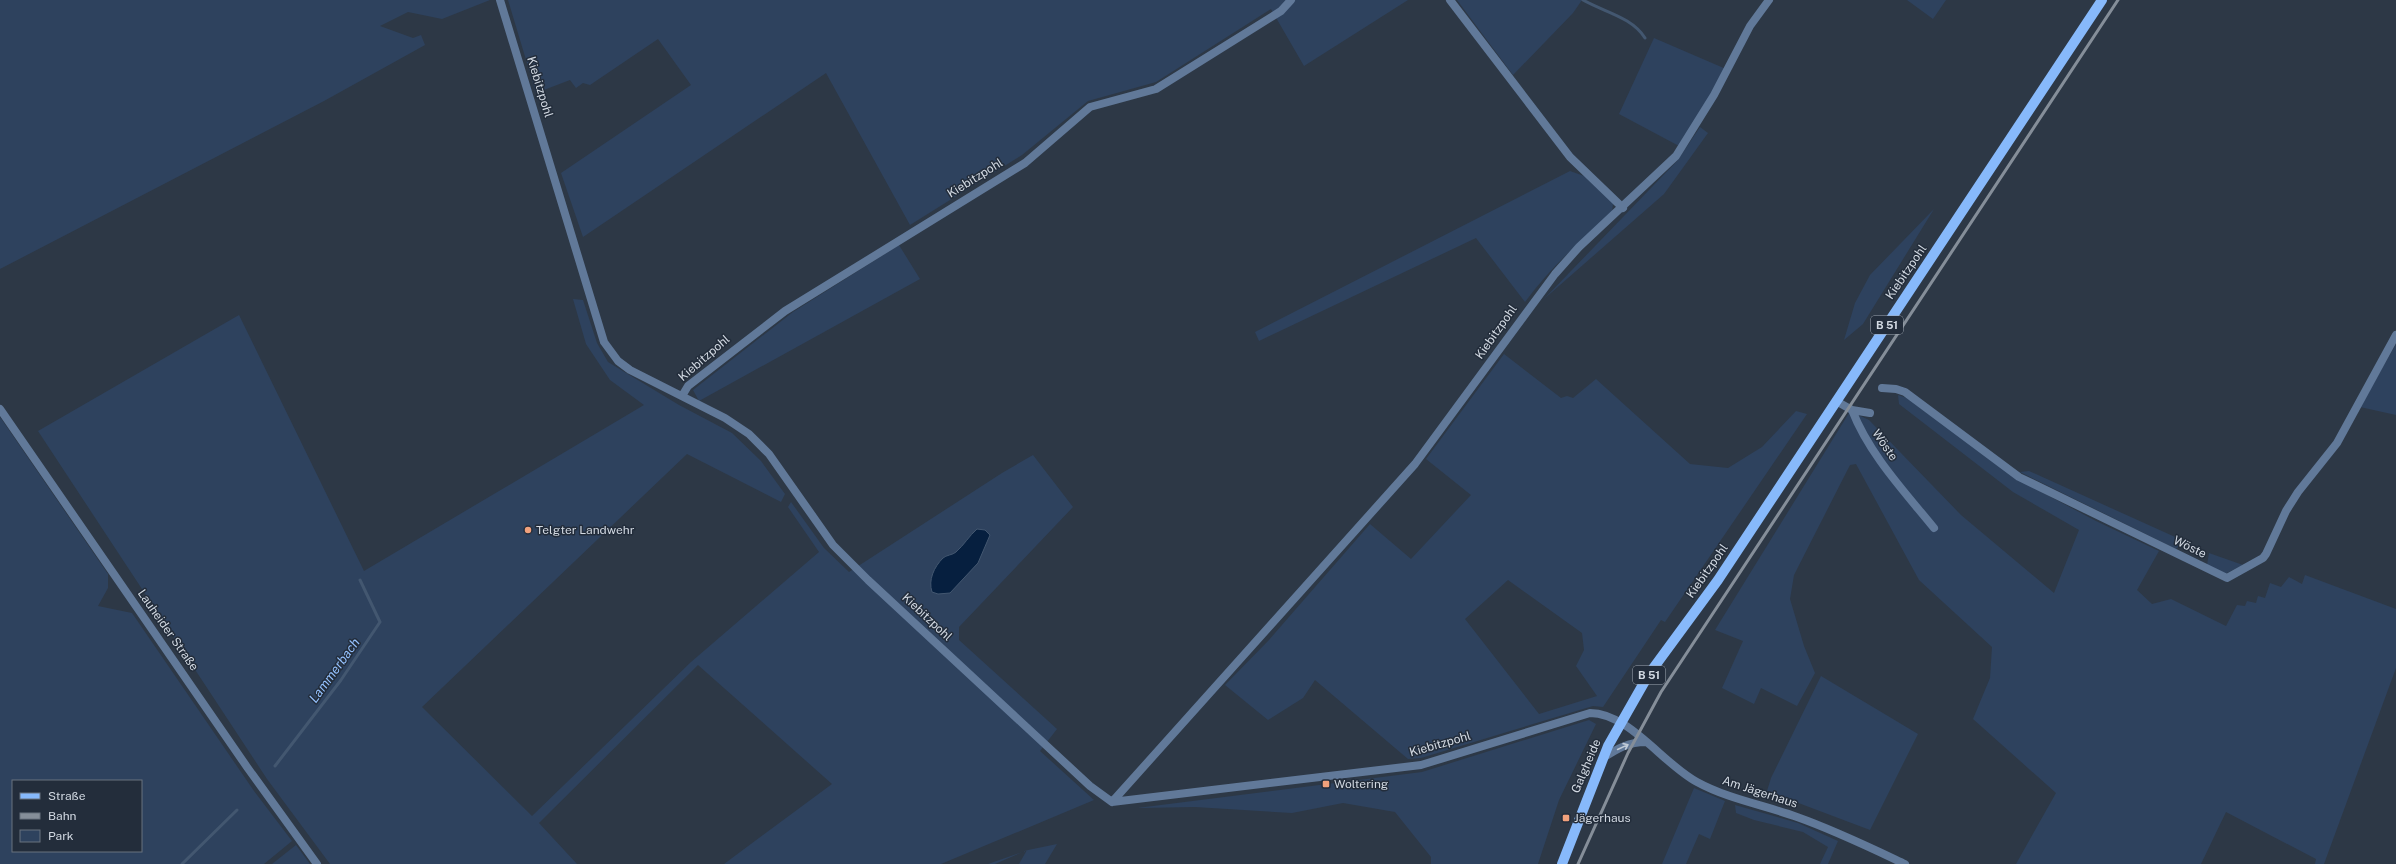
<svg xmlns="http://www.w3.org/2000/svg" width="2396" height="864" viewBox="0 0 2396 864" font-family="'Public Sans',sans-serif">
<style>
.green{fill:#2e425e;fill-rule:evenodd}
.water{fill:#061f3f;stroke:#435770}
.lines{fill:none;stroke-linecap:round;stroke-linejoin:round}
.stream{stroke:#435770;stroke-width:3}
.minor{stroke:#617999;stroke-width:8}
.primary{stroke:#87b9fb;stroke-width:10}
.rail{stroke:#858e99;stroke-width:3}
.oneway{stroke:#c1cbd7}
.poi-dot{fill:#f1a17c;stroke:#232d3b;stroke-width:1.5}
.labels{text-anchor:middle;stroke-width:3;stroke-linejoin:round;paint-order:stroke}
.shield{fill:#232d3b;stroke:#9ea5b0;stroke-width:1}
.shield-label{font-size:11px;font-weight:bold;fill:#d2d9e2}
.street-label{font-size:12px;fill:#d2d9e2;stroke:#232d3b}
.poi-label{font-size:12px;fill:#d2d9e2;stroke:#232d3b;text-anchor:start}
.water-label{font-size:13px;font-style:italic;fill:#95c2ff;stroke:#232d3b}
</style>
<rect width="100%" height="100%" fill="#2d3846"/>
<path class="green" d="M 0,0 L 490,0 L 442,19 L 408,12 L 380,26 L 413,38 L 421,35 L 425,45 L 324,101 L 0,269 Z
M 508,0 L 1408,0 L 1304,66 L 1271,9 L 1156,82 L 1088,101 L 1022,155 L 910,225 L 826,73 L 583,237 L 561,173 L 691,85 L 658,39 L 590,85 L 583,83 L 576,88 L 570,80 L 536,93 Z
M 1457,0 L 1582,0 L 1573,13 L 1513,75 Z
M 1907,0 L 1946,0 L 1933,19 Z
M 1654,38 L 1726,69 L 1679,146 L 1619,114 Z
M 1700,127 L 1708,133 L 1664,194 L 1544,299 L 1677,161 Z
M 1570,171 L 1584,176 L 1613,203 L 1612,213 C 1581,240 1550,268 1525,302 L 1476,238 L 1259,341 L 1255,332 Z
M 1934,209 L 1863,324 L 1844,340 L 1855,303 L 1870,275 Z
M 899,245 L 920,279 L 699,401 L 693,390 L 793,312 Z
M 573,299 L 583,300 L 597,343 L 608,362 L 679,405 L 732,433 L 761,461 L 785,494 L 781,502 L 687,454 L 422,707 L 532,816 L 691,662 L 819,552 L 788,507 L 791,502 L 824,548 L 849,572 L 1002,473 L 1033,455 L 1073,507 L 959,627 L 959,640 L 1057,729 L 1040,751 L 1094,800 L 941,864 L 724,864 L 832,784 L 698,665 L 539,823 L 577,864 L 330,864 L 267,779 L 38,431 L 239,315 L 364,571 L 644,405 L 610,380 L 586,344 Z
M 2396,344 L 2396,415 L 2360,407 Z
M 1504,354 L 1561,398 L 1567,396 L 1573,398 L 1596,379 L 1690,464 L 1728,468 L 1762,447 L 1796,411 L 1807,414 L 1665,622 L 1661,620 L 1603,707 L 1593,706 L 1421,758 L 1408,759 L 1315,680 L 1303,698 L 1268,720 L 1225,685 L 1269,640 L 1370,524 L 1411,559 L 1471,495 L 1426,459 ZM 1508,580 L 1582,633 L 1584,650 L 1576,666 L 1597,696 L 1539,714 L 1465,619 Z
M 1898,395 L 1910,399 L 2017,479 L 2096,521 L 2159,551 L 2137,590 L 2152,604 L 2171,599 L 2226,626 L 2237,605 L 2245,606 L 2247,601 L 2256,603 L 2258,596 L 2265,598 L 2270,583 L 2281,587 L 2289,577 L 2302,584 L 2305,575 L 2396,609 L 2396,668 L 2324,864 L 2315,864 L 2316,859 L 2226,812 L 2201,864 L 2016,864 L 2056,793 L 1973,719 L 1990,678 L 1992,647 L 1919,580 L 1856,464 L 1850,465 L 1794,575 L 1790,599 L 1804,646 L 1815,673 L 1797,706 L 1761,688 L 1754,704 L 1722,688 L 1743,641 L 1715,630 L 1849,413 L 1854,413 L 1869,420 L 1961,515 L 2054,593 L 2079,530 L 2013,492 L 1899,404 Z
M 0,417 L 108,574 L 108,588 L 98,606 L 132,613 L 254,791 L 292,841 L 264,864 L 0,864 ZM 13,781 L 141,781 L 141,851 L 13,851 Z
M 2029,471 L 2184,541 L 2176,549 L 2020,472 Z
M 2209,553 L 2243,565 L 2225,574 L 2207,565 Z
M 1821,676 L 1918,734 L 1870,830 L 1767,791 L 1771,778 Z
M 1589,720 L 1596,724 L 1559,800 L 1538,864 L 1431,864 L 1431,857 L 1395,812 L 1343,803 L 1292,813 L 1195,807 L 1137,808 L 1422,772 Z
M 1694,788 L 1725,801 L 1710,839 L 1699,834 L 1686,864 L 1662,864 Z
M 1735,805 L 1798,823 L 1838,841 L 1828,864 L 1820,864 L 1828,847 L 1803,832 L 1754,820 L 1736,813 Z
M 1057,844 L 1045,864 L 1019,864 L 1027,850 L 995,864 L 988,864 L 1028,850 Z
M 296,845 L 310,864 L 272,864 Z"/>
<path class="water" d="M 977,529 L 985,530 L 990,535 L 978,563 L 950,593 L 938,594 L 932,592 C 928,580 934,567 943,558 C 946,555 953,555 956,552 C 964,545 969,536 977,529 Z"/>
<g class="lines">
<path class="stream" d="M 1583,0 C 1604,12 1632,17 1645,38
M 275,766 L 341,680 L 380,622 L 360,580
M 182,864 L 237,810"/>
<path class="minor" d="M 500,0 L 604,342 L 618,361 L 630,370 L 725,418 L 749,434 L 769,454 L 833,545 L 868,580 L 1090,786 L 1112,802 L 1421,765 L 1590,713 C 1629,713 1663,764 1697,782 C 1728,799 1764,805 1797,817 C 1834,830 1869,847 1905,864
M 1450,0 L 1570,157 L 1623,208
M 1882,388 L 1896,389 L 1905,392 L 2019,477 L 2227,578 L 2263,558 L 2266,554 L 2286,511 L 2298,492 L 2337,443 L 2396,335
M 682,396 L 688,386 L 785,311 L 1025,163 L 1090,107 L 1156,89 L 1281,11 L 1291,0
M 1836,401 L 1852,410 L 1870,413
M 0,409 L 247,767 L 317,864
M 1852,410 C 1869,454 1904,491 1934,528
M 1603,758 C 1617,749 1628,742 1646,742
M 1112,802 L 1415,464 L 1555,274 L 1579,247 L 1676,156 L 1714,95 L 1750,26 L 1769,0"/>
<path class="primary" d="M 1562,864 L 1608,746 L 1649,674 L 1718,580 L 2102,0"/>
<path class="rail" d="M 1578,864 L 1628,753 L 1661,692 L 2118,0"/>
</g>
<defs><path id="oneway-shaft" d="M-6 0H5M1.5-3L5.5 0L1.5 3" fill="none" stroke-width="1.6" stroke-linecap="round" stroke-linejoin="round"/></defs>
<use class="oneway" href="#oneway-shaft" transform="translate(1623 747) rotate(-25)"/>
<g class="poi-dot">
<circle cx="528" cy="530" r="4"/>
<rect x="1322" y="780" width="8" height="8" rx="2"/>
<rect x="1562" y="814" width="8" height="8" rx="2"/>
</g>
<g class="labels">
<g class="shield">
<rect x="1871" y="316" width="32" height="18" rx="3"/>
<rect x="1633" y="666" width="32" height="18" rx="3"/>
</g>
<g class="shield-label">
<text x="1887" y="329">B 51</text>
<text x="1649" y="679">B 51</text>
</g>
<g class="street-label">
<text transform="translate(540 87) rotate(73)" y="4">Kiebitzpohl</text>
<text transform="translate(975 178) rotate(-32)" y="4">Kiebitzpohl</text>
<text transform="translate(1906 272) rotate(-56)" y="4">Kiebitzpohl</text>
<text transform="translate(1496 332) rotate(-55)" y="4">Kiebitzpohl</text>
<text transform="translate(704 358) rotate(-41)" y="4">Kiebitzpohl</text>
<text transform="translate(1885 445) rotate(55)" y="4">Wöste</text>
<text transform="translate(2190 547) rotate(26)" y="4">Wöste</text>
<text transform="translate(1707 571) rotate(-55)" y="4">Kiebitzpohl</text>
<text transform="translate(927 617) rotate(43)" y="4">Kiebitzpohl</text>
<text transform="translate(168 630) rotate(55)" y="4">Lauheider Straße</text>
<text transform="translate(1440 744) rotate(-16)" y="4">Kiebitzpohl</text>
<text transform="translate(1586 766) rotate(-67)" y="4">Galgheide</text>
<text transform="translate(1760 792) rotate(18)" y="4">Am Jägerhaus</text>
</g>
<g class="poi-label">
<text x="536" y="534">Telgter Landwehr</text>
<text x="1334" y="788">Woltering</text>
<text x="1574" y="822">Jägerhaus</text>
</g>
<g class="water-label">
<text transform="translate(334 670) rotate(-54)" y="5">Lammerbach</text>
</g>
</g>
<rect x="12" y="780" width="130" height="72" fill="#232d3b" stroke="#69727e"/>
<rect x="20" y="793" width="20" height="6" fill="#87b9fb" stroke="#69727e"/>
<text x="48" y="800" font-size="12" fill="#d2d9e2">Straße</text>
<rect x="20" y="813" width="20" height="6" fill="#858e99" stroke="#69727e"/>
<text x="48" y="820" font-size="12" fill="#d2d9e2">Bahn</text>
<rect x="20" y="830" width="20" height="12" fill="#2e425e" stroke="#69727e"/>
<text x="48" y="840" font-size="12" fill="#d2d9e2">Park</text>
</svg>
